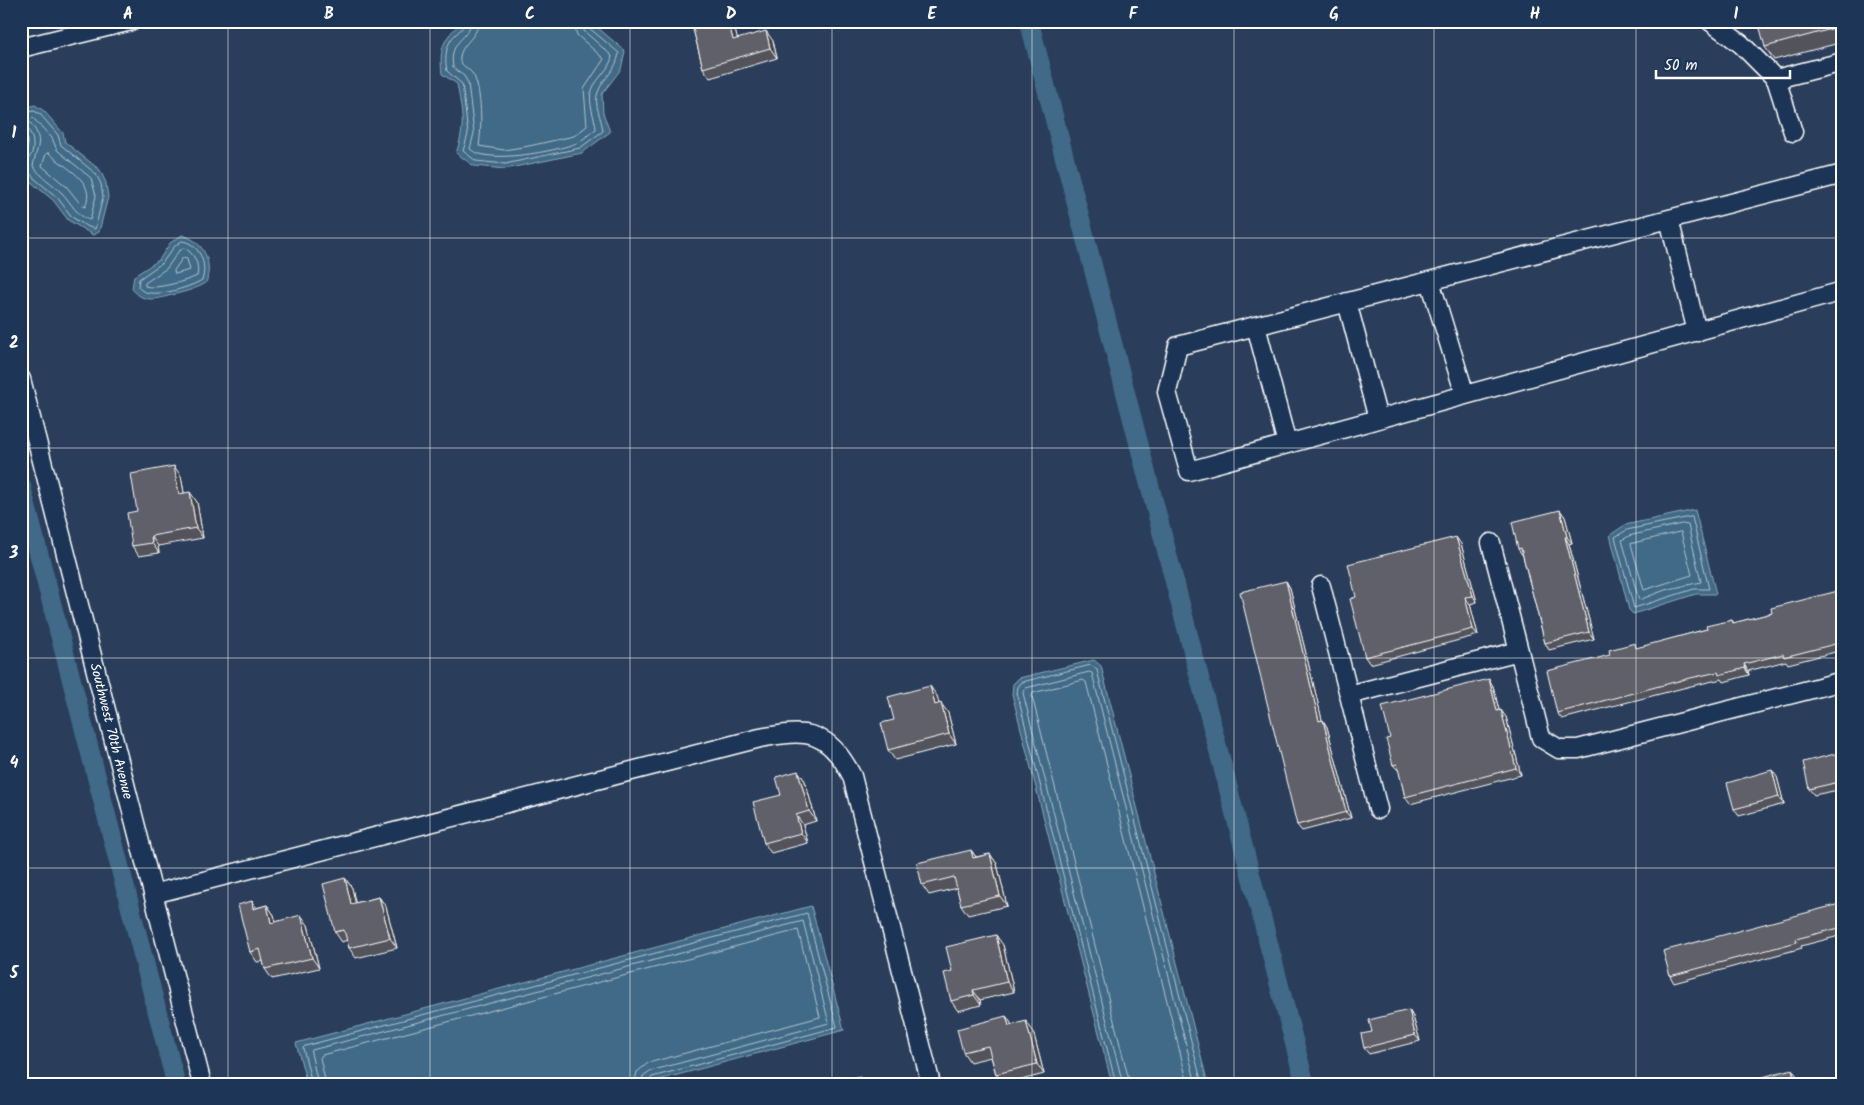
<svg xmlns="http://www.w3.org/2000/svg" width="1864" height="1105" viewBox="0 0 1864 1105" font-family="Kalam,sans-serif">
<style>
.water{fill:#406a87;stroke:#8ca6b7}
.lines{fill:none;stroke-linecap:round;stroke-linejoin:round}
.shore{stroke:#b3c3cf;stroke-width:1}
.canal{stroke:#406a87;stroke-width:19}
.minor-casing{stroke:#fff;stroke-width:21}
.minor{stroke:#1d3557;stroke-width:18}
.wall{fill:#53535b;stroke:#fff}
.shaded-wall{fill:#43434a;stroke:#fff}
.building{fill:#60606a;stroke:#fff}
.grid{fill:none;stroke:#fff;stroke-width:1;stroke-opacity:0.55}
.labels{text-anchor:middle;stroke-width:4.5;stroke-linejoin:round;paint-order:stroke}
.street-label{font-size:14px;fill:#fff;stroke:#1d3557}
.neatline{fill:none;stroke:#fff;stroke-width:2}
.grid-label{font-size:16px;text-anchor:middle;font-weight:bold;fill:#fff}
</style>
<rect width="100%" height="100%" fill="#2a3e5b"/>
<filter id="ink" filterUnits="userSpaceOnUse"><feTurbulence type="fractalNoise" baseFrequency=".02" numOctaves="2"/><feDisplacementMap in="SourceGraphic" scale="10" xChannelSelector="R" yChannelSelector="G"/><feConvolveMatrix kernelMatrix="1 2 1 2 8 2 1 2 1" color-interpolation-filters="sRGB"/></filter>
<g filter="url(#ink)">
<path class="water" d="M 462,21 L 590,21 L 625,51 L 621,69 L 602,94 L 603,113 L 610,132 L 582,153 L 505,169 L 474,166 L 456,153 C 466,126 462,112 457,84 L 442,74 C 439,47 443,40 462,21 Z
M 35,105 L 44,111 L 63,133 L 65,142 L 100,170 L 106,183 L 108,197 L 99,232 L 93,235 L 68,220 L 53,200 L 31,182 L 23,171 L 23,158 L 28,149 L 27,136 L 21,129 L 21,109 Z
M 182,235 C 204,241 213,262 206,283 C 196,289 187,291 176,294 C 159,298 145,305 132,289 L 134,276 L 159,260 L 170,243 Z
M 1695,510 L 1716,594 L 1696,594 L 1633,614 L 1629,610 L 1610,535 L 1625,525 Z
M 1094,660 L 1101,666 L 1208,1084 L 1112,1084 L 1012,694 L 1013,684 L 1019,678 Z
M 811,906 L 844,1030 L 644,1084 L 307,1084 L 296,1043 Z"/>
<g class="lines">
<path class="shore" d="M 465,21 C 464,30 455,33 451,40 C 445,49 445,61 447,71 L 462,84 L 468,134 L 463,151 L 476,161 L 505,164 L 580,148 L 603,131 C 602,119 593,104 598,92 C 604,76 616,72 619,53 L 588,27 L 587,21
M 471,21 C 470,40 448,39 453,67 L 464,76 L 468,83 L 474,133 L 470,149 C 487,165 556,151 577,143 C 583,140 590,133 596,129 C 595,117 587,102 592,90 C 597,77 610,70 612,56 L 584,31 L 581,21
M 479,21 C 478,39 458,44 460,62 C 464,67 471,70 474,76 C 482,93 482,128 479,146 L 504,150 L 529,146 L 574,136 L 587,126 L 584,89 L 604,59 L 577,35 L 573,21
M 21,113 L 34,111 L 40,114 L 58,135 L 61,145 L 96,174 L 101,184 L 103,197 L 95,229 L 86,226 L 72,217 L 57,197 L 35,179 L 24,166 C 25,162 30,158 32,153 C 35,143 32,128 21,126
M 33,118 L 52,138 L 57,150 L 91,178 L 96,196 L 90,220 C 76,216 71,202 62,193 C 52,183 41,177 33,166 C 37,146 45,140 29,121 Z
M 49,153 C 65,169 97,180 85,207 L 82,206 L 67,187 L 42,166 L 46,154 Z
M 182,241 C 199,243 208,264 202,280 C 189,288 148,301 138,287 L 139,279 L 162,263 L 174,247 Z
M 184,248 C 194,252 200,265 197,276 C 187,281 155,290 145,286 L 145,283 L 167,268 L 178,252 Z
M 183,258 L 187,259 L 190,270 L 175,274 L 174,271 Z
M 1692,517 L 1709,589 L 1694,589 L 1634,608 L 1615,537 L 1627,530 Z
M 1682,524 L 1688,525 L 1701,582 L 1665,590 L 1639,600 L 1622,540 L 1629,536 Z
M 1681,532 L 1692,575 L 1644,590 L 1631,544 Z
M 312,1084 L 303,1048 L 305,1046 L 807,913 L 837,1027 L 652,1077 L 648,1084
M 318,1084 L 311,1053 L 312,1050 L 803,921 L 829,1023 L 650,1071 L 643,1076 L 641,1084
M 326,1084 L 320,1058 L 322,1055 L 798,930 L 820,1017 L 648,1063 L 637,1072 L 634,1084
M 1116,1084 L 1017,693 L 1018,687 L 1022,682 L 1091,665 L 1097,670 L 1202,1084
M 1123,1084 L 1023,693 L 1026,688 L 1089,672 L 1092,673 L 1196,1084
M 1130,1084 L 1032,696 L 1033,693 L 1083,680 L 1086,682 L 1188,1084"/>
<path class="canal" d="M 1029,21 L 1305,1084
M 21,485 L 176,1084"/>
<defs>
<path id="minor" d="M 1710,21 L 1741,44 L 1776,79
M 21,48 L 131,21
M 1793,132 L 1776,79 L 1843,62
M 1843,174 L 1178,346 L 1167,392 L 1189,471 L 1843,291
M 1669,219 L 1697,332
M 1430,281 L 1465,395
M 1347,302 L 1378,419
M 1256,326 L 1287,444
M 21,379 L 202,1084
M 1491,543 L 1519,651
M 1321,586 L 1349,695 L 1519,651 L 1541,738 L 1559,749 L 1578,749 L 1843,681
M 1349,695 L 1378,809
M 153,894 L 760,738 C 807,729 828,730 852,776 L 931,1084"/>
</defs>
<use href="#minor" class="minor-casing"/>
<use href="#minor" class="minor"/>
</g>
<path class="wall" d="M 673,21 L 733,21 L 737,39 L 773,41 L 777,58 L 710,78 L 703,68 L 691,21 L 676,26 Z
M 1839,21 L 1843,35 L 1843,42 L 1774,60 L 1765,47 Z
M 181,476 L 184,493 L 197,502 L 203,538 L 158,546 L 159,553 L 139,556 L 132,546 L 137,511 Z
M 1560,510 L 1565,517 L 1572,543 L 1569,544 L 1594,639 L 1549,650 L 1545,643 L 1523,556 L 1518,549 Z
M 1461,544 L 1477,602 L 1470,604 L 1478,635 L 1370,664 L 1365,657 L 1356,597 Z
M 1286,581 L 1290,588 L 1322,720 L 1327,727 L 1351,818 L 1302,831 L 1297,825 Z
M 1842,590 L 1843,591 L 1843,650 L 1788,664 L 1786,661 L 1748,671 L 1749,675 L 1724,682 L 1722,679 L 1691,686 L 1562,719 L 1557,713 L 1638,648 L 1707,629 L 1732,620 L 1734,623 L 1772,613 Z
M 1493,686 L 1499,710 L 1506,717 L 1521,775 L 1410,804 L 1405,797 L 1399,771 L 1393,765 L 1390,738 Z
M 937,696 L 939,704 L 948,713 L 956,744 L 895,760 L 888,750 L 894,720 Z
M 1843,752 L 1843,789 L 1814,795 L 1809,789 Z
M 798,771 L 805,781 L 816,821 L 803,825 L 808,843 L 771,853 L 764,843 L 781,795 Z
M 1777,777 L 1784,804 L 1739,816 L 1734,809 Z
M 971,850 L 976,857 L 990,854 L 997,864 L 1007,906 L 968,915 L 961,905 L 957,888 L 929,895 L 922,885 Z
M 345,878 L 352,888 L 355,903 L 379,897 L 386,907 L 397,948 L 356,958 L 349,948 L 347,940 L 342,942 L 335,932 Z
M 1843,903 L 1843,935 L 1801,946 L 1802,948 L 1674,983 L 1670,976 Z
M 267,905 L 274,915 L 276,922 L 308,925 L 319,968 L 272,979 L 265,969 L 263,961 L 257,962 L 250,952 L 256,908 Z
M 1003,945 L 1014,992 L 980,1000 L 981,1005 L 958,1011 L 951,1001 L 952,971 Z
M 1409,1010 L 1413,1017 L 1420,1041 L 1369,1054 L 1364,1048 L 1372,1032 Z
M 1006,1016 L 1012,1025 L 1033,1031 L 1044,1074 L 1006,1084 L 1002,1084 L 996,1074 L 991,1057 L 970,1062 L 963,1052 Z"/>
<path class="shaded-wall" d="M 728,21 L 733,21 L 740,50 L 733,40 Z
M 1833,21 L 1839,21 L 1843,35 L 1843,39 L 1835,28 Z
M 766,31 L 773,41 L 777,58 L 770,48 Z
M 174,466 L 181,476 L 186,504 L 179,494 Z
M 190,492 L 197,502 L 203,538 L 196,528 Z
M 1560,510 L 1565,517 L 1572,543 L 1567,537 Z
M 151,536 L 158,546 L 159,553 L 152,543 Z
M 1456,537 L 1461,544 L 1477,602 L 1473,596 Z
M 1565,537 L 1569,544 L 1594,639 L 1589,632 Z
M 1286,581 L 1290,588 L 1324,728 L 1319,721 Z
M 1465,597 L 1470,604 L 1478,635 L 1473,629 Z
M 1744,664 L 1748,671 L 1749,675 L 1745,668 Z
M 1489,679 L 1493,686 L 1501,718 L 1497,711 Z
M 930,686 L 937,696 L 942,715 L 935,705 Z
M 941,703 L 948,713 L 956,744 L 949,734 Z
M 1501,710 L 1506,717 L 1521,775 L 1516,768 Z
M 1323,720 L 1327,727 L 1351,818 L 1346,812 Z
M 1772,770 L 1777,777 L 1784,804 L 1779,797 Z
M 798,771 L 805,781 L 816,821 L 809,811 Z
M 796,815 L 803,825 L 808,843 L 801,833 Z
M 971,850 L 978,860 L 973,858 Z
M 990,854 L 997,864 L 1007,906 L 1000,896 Z
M 345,878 L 352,888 L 358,914 L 351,904 Z
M 379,897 L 386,907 L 397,948 L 390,938 Z
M 252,901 L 259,911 L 253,909 Z
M 267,905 L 274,915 L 278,933 L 271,923 Z
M 301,915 L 308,925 L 319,968 L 312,958 Z
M 996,935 L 1003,945 L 1014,992 L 1007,982 Z
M 973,990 L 980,1000 L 981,1005 L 974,995 Z
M 1409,1010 L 1413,1017 L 1420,1041 L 1415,1035 Z
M 1006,1016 L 1013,1026 L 1009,1026 Z
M 1026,1021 L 1033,1031 L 1044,1074 L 1037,1064 Z
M 1792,1069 L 1799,1079 L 1795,1080 Z"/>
<path class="building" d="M 691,21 L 728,21 L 733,40 L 766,31 L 770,48 L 703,68 Z
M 1758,21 L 1833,21 L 1835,28 L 1765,47 Z
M 174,466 L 179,494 L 190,492 L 196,528 L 151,536 L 152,543 L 132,546 L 127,513 L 137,511 L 131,474 Z
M 1560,510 L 1567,537 L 1565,537 L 1589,632 L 1545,643 L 1521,548 L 1518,549 L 1512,522 Z
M 1456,537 L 1473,596 L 1465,597 L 1473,629 L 1365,657 L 1350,599 L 1356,597 L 1348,564 Z
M 1286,581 L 1319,721 L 1323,720 L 1346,812 L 1297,825 L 1240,592 Z
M 1842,590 L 1843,594 L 1843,642 L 1784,657 L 1783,654 L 1744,664 L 1745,668 L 1719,675 L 1718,672 L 1686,679 L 1557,713 L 1547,671 L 1610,655 L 1609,650 L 1635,643 L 1636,648 L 1707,629 L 1706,626 L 1732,620 L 1733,623 L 1772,613 L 1771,608 Z
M 1489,679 L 1497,711 L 1501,710 L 1516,768 L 1405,797 L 1397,764 L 1393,765 L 1386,739 L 1390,738 L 1382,706 Z
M 930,686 L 935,705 L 941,703 L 949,734 L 888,750 L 881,723 L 894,720 L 888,697 Z
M 1843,752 L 1843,781 L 1809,789 L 1803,762 Z
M 1772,770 L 1779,797 L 1734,809 L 1727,783 Z
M 798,771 L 809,811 L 796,815 L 801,833 L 764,843 L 753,802 L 781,795 L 776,777 Z
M 971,850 L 973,858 L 990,854 L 1000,896 L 961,905 L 954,877 L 922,885 L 917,863 Z
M 345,878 L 351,904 L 379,897 L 390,938 L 349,948 L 344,930 L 335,932 L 323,884 Z
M 252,901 L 253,909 L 267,905 L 271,923 L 301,915 L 312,958 L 265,969 L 260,949 L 250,952 L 238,905 Z
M 1843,903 L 1843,927 L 1796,939 L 1797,942 L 1670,976 L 1663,951 Z
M 996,935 L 1007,982 L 973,990 L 974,995 L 951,1001 L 944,973 L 952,971 L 946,947 Z
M 1409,1010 L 1415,1035 L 1364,1048 L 1361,1034 L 1372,1032 L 1369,1020 Z
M 1006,1016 L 1009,1026 L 1026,1021 L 1037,1064 L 996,1074 L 988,1046 L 963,1052 L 957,1029 Z
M 1792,1069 L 1795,1080 L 1804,1078 L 1805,1084 L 1760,1084 L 1759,1078 Z
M 860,1077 L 862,1084 L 835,1084 Z"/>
</g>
<path class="grid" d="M 228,21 L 228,1084M 430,21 L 430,1084M 630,21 L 630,1084M 832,21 L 832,1084M 1032,21 L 1032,1084M 1234,21 L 1234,1084M 1434,21 L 1434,1084M 1636,21 L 1636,1084M 21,238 L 1843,238M 21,448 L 1843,448M 21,658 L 1843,658M 21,868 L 1843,868"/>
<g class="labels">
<g class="street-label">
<text transform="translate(112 731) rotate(76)" y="5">Southwest 70th Avenue</text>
</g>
</g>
<rect width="1864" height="1105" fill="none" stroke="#1d3557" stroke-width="55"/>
<path d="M1656 70v8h134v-8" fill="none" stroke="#ffffff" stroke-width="2.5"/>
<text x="1664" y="70" font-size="15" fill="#ffffff" stroke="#1d3557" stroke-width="4" paint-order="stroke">50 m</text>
<rect x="28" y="28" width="1808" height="1050" class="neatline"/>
<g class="grid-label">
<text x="128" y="19">A</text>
<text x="329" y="19">B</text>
<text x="530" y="19">C</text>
<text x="731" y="19">D</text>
<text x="932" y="19">E</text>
<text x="1133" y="19">F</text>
<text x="1334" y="19">G</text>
<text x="1535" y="19">H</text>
<text x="1736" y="19">I</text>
<text x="14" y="138">1</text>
<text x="14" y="348">2</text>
<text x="14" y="558">3</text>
<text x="14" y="768">4</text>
<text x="14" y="978">5</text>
</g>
</svg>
